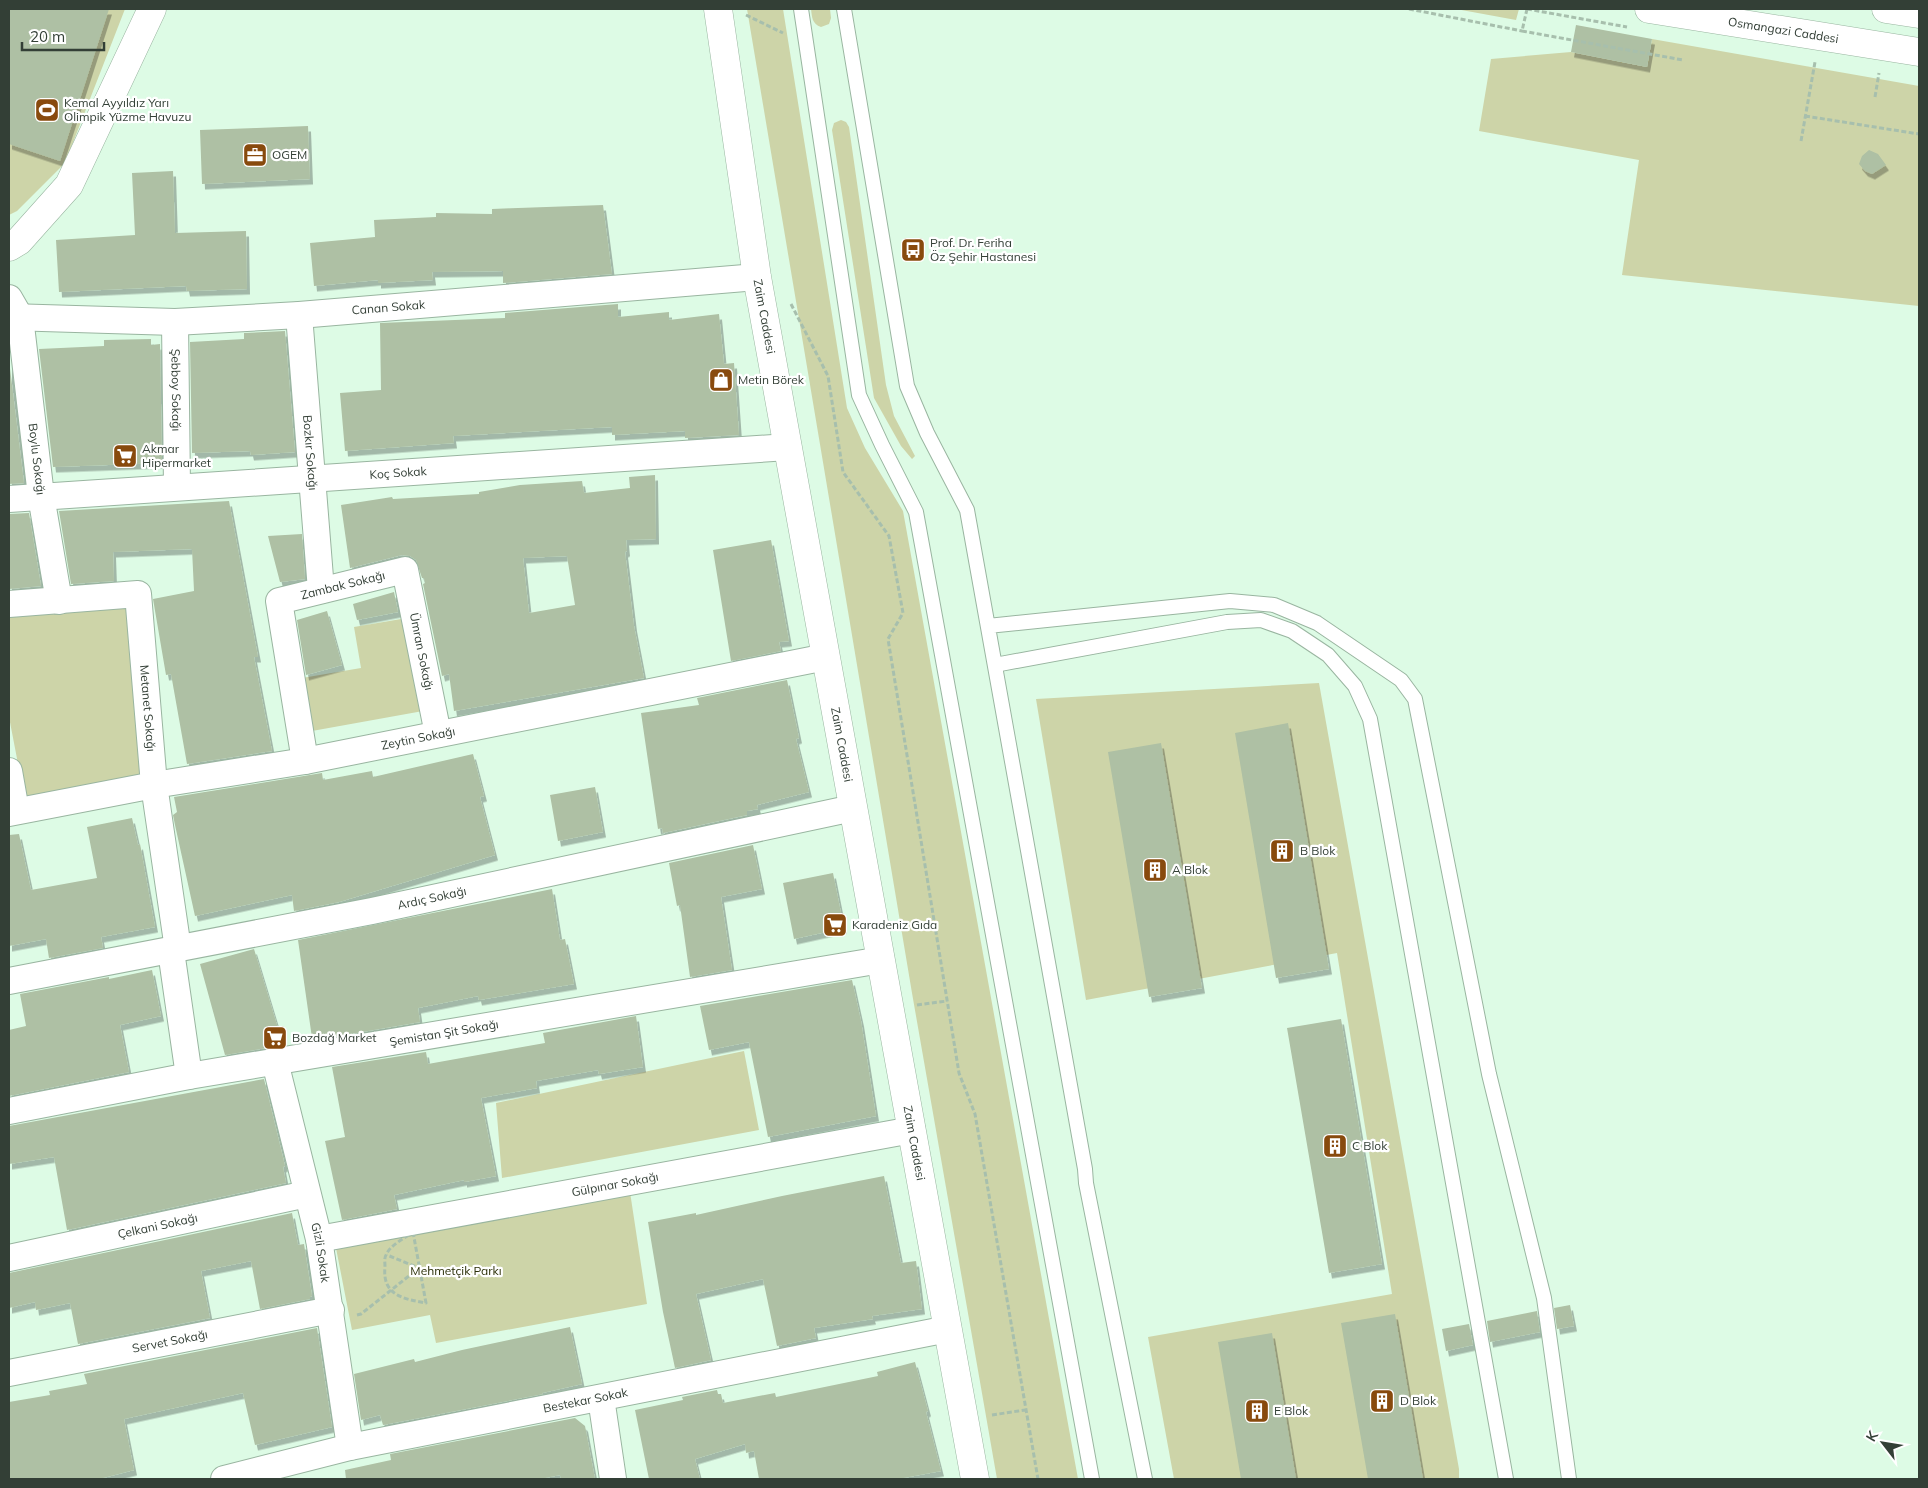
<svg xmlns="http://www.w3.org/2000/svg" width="1928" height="1488" viewBox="0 0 1928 1488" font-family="Mulish,sans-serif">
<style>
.green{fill:#cdd4a8}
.building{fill:#aec0a4;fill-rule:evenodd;filter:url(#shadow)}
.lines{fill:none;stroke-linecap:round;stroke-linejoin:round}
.service-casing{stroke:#99b5a0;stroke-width:16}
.minor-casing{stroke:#99b5a0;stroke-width:28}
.tertiary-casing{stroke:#99b5a0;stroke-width:29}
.secondary-casing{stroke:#99b5a0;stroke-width:29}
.primary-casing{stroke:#99b5a0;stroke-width:29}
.path{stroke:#a7bfad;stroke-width:3;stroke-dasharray:5 2.5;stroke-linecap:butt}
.service{stroke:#fff;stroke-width:14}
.minor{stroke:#fff;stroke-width:26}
.tertiary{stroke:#fff;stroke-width:28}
.secondary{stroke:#fff;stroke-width:28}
.primary{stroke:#fff;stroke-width:28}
.labels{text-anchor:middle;stroke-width:4.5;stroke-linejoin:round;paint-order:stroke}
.street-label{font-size:12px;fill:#333f36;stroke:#fff}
.poi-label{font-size:12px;fill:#333f36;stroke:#fff;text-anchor:start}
.park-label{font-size:12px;fill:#2a2e07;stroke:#fff}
</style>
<defs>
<filter id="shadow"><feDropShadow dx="3" dy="5.5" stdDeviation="0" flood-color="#0004"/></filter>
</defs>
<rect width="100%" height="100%" fill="#ddfbe5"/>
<path class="green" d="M 9,9 L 125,9 L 65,163 L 17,211 L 9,215 Z
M 747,9 L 783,9 L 847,408 L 865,448 L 903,511 L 1078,1479 L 997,1479 L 912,993 Z
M 811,9 L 830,9 L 831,18 L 829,24 L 821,27 C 812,24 812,17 811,9 Z
M 1456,9 L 1519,9 L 1516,20 Z
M 1652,39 L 1919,86 L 1919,306 L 1622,275 L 1639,160 L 1479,131 L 1491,59 L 1571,52 L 1647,67 Z
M 841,120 L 846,122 L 849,127 L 886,385 L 894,416 L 915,456 L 912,459 L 901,446 L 874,398 L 832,130 L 834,123 Z
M 130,602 L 145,775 L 25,800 L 9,717 L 9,610 Z
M 407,618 L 423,711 L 312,731 L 302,678 L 361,668 L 354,627 Z
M 1319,683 L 1459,1469 L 1459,1479 L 1174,1479 L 1148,1337 L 1392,1294 L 1337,953 L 1086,1000 L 1036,699 Z
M 744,1051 L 759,1130 L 502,1178 L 496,1103 Z
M 630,1192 L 647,1304 L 436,1343 L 430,1315 L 352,1330 L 335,1243 Z"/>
<path class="building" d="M 9,9 L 109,9 L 60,161 L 9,144 Z
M 1576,25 L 1652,39 L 1647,67 L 1571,52 Z
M 308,126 L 310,179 L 202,184 L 200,130 Z
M 1869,150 L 1878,154 L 1886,165 L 1872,174 L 1865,171 L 1859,164 L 1862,156 Z
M 173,171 L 175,233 L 246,231 L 247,289 L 187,291 L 186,286 L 59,292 L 56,240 L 135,235 L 132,173 Z
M 603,205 L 612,274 L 503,283 L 503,271 L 432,272 L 433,280 L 378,283 L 378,280 L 314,286 L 310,243 L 375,237 L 374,220 L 436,217 L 436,213 L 492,214 L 492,209 Z
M 618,304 L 618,317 L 669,312 L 669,320 L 719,314 L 724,364 L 734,363 L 739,435 L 685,438 L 685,431 L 612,435 L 612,427 L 453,436 L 454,443 L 345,451 L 340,393 L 381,390 L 380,323 L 505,318 L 505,313 Z
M 285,331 L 295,452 L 251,455 L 250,451 L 192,453 L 190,342 L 244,339 L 244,333 Z
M 151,339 L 151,345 L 160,344 L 162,463 L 53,467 L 39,349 L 104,346 L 104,340 Z
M 9,360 L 24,483 L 9,484 Z
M 655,475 L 656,539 L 626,540 L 627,551 L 625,552 L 634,626 L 644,678 L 454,711 L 449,674 L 442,676 L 423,584 L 425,583 L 424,578 L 422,578 L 416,560 L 410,556 L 402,555 L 350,568 L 341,505 L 392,497 L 393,499 L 479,494 L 479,492 L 520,485 L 582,481 L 584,493 L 630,488 L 629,477 ZM 567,556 L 575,605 L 529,613 L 523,558 Z
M 229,501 L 258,657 L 254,657 L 272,751 L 187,764 L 171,674 L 166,675 L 153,599 L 194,591 L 192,549 L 113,552 L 114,581 L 71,584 L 59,511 Z
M 29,513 L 41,586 L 9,589 L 9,514 Z
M 302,534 L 305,579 L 280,582 L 268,536 Z
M 771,540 L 789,641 L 779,642 L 781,651 L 731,661 L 713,550 Z
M 394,592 L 398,612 L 357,620 L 353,604 Z
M 327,611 L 342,665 L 306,675 L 297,620 Z
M 787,680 L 799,738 L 796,739 L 809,792 L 757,805 L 758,809 L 747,811 L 747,815 L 663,833 L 662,828 L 658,829 L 641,713 L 699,705 L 697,698 Z
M 1288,723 L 1329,969 L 1276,978 L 1235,733 Z
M 1161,743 L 1202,988 L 1149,997 L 1108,752 Z
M 473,754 L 484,796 L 480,797 L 495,855 L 339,902 L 294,911 L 292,895 L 195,916 L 175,825 L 173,815 L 177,812 L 174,797 L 322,773 L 323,780 L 372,771 L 373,777 Z
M 595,787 L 603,832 L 558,841 L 550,795 Z
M 132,818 L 138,845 L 140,844 L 155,927 L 101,937 L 103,948 L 49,958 L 46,939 L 9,946 L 9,835 L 19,834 L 31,890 L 97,878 L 87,827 Z
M 753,845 L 762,889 L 721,897 L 732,970 L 690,977 L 680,905 L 677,906 L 669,863 Z
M 833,873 L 844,928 L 794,939 L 783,883 Z
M 552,889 L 560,940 L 565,939 L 574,984 L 479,1000 L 478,996 L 418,1008 L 420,1022 L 327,1038 L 326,1034 L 312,1038 L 298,940 Z
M 254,949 L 283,1045 L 225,1055 L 200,964 Z
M 152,970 L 161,1016 L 120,1025 L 129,1072 L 9,1096 L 9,1030 L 26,1026 L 20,994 L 109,977 L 109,979 Z
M 852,980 L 861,1021 L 876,1116 L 768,1137 L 749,1042 L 709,1050 L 700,1006 Z
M 636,1016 L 643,1067 L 599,1074 L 598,1070 L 536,1081 L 537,1088 L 481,1098 L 496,1176 L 464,1182 L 464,1180 L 394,1195 L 397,1209 L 342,1220 L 325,1141 L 345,1137 L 332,1067 L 426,1052 L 428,1064 L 545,1043 L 543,1033 Z
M 1341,1019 L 1382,1264 L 1329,1273 L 1287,1028 Z
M 264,1079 L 285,1166 L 283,1167 L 286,1183 L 67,1230 L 54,1157 L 9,1164 L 9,1126 Z
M 884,1176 L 901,1263 L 916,1261 L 922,1309 L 872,1316 L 873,1319 L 814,1328 L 816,1338 L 777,1346 L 763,1279 L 696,1294 L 711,1360 L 675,1368 L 663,1312 L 648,1222 L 696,1213 L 696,1215 L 782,1196 Z
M 292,1213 L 298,1245 L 304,1244 L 312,1296 L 310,1297 L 310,1299 L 260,1309 L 251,1261 L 201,1271 L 210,1318 L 78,1344 L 70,1303 L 36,1310 L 35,1302 L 9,1308 L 9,1273 Z
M 1570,1305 L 1574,1326 L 1557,1329 L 1554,1308 Z
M 1537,1311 L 1540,1332 L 1490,1342 L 1487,1321 Z
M 1395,1314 L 1423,1479 L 1368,1479 L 1341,1323 Z
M 1469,1324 L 1473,1345 L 1446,1351 L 1442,1329 Z
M 570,1327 L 582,1384 L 542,1393 L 543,1394 L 383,1425 L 380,1415 L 361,1420 L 354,1374 L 414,1359 L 415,1362 L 462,1350 Z
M 317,1328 L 332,1427 L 255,1445 L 243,1393 L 124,1419 L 134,1470 L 99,1479 L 9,1479 L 9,1402 L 50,1395 L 49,1391 L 87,1384 L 84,1374 Z
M 1272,1333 L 1296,1479 L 1241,1479 L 1218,1342 Z
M 915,1362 L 928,1411 L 926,1412 L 941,1471 L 898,1479 L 759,1479 L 754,1451 L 746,1453 L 745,1444 L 695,1459 L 700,1479 L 649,1479 L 635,1410 L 683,1400 L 682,1397 L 717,1390 L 718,1394 L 721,1394 L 723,1403 L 775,1393 L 776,1397 L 878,1376 L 877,1372 Z
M 575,1418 L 585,1426 L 595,1479 L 561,1479 L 560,1475 L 540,1479 L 346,1479 L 345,1470 L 391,1460 L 390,1454 Z"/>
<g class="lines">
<defs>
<path id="service" d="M 801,9 L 859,395 L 882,445 L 916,512 L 1092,1479
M 844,9 L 907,386 L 927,433 L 967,510 L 1085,1169 L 1086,1183 L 1145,1479
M 988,626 L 1230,601 L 1274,605 L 1317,623 L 1401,680 L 1415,699 L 1489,1074 L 1544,1298 L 1569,1479
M 995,665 L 1227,622 L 1261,620 L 1292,631 L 1328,655 L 1355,686 L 1370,719 L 1506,1479"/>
<g id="minor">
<path id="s1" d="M 9,298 L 20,317 L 41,496 L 59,601"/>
<path id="s2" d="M 299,315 L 321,590"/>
<path id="s3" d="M 9,317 L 175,322 L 299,315 L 757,277"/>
<path id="s4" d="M 175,322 L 177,487"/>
<path id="s5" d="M 9,499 L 788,447"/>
<path id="s6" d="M 9,604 L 138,594 L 154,785 L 178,949"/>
<path id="s7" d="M 305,761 L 279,601 L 405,570 L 438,734"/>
<path d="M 9,771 L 16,811"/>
<path id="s8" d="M 9,813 L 154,785 L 305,761 L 826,657"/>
<path d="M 171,951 L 189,1076"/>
<path id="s9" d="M 9,981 L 372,911 L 853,808"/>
<path id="s10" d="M 275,1062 L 319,1239 L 350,1447"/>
<path id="s11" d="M 9,1111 L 189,1076 L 881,960"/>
<path id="s12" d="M 319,1239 L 912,1130"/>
<path id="s13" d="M 9,1258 L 307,1194"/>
<path id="s14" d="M 9,1373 L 331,1310"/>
<path d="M 601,1398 L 613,1479"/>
<path id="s15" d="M 224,1479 L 350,1447 L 948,1329"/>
</g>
<g id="tertiary">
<path id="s16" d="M 718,9 L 757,277 L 975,1479"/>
</g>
<path id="secondary" d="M 9,247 L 19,241 L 69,185 L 152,9"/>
<g id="primary">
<path id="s17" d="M 1649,9 L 1919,52"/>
<path d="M 1886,9 L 1919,14"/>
</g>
</defs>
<use href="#service" class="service-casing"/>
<use href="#minor" class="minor-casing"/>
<use href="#tertiary" class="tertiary-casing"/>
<use href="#secondary" class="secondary-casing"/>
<use href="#primary" class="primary-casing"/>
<path class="path" d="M 1409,9 L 1522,31
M 1527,9 L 1627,27
M 1527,9 L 1522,31 L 1683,60
M 746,15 L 783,33
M 1875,97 L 1879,73
M 1805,116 L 1919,134
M 1801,141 L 1815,62
M 791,304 L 828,376 L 843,472 L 889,536 L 903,613 L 888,639 L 959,1073 L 975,1114 L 1038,1479
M 917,1005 L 947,1001
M 413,1232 L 426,1303 C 403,1299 382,1295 385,1267 C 385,1263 384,1258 386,1255 C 390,1245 405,1238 413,1232 Z
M 357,1315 L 361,1314 L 419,1268 L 387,1255
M 992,1415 L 1025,1410"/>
<use href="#service" class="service"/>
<use href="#minor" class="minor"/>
<use href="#tertiary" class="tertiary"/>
<use href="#secondary" class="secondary"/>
<use href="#primary" class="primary"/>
</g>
<defs>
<symbol id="stadium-square" viewBox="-11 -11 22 22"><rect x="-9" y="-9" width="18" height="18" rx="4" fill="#884a0d" stroke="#fff"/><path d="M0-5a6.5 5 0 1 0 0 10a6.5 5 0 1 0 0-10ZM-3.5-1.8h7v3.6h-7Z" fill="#fff"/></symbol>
<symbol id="office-square" viewBox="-11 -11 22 22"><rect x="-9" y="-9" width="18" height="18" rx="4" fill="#884a0d" stroke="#fff"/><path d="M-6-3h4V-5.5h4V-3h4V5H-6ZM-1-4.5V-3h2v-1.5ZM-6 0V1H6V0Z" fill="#fff"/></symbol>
<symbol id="bus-square" viewBox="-11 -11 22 22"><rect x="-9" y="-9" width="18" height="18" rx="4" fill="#884a0d" stroke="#fff"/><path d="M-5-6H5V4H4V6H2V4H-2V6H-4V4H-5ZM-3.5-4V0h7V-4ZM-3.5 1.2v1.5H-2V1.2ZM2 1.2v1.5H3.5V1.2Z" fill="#fff"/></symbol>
<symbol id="shop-square" viewBox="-11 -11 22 22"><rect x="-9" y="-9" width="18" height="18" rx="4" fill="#884a0d" stroke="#fff"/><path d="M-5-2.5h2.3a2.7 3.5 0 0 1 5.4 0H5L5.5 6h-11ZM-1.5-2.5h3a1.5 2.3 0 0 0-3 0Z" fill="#fff"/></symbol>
<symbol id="supermarket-square" viewBox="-11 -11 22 22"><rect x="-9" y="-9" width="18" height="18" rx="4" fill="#884a0d" stroke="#fff"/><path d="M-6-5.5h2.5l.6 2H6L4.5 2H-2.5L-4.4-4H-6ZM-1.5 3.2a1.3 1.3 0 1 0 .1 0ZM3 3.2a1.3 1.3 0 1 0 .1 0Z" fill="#fff"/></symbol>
<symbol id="building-square" viewBox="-11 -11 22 22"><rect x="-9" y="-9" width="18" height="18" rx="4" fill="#884a0d" stroke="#fff"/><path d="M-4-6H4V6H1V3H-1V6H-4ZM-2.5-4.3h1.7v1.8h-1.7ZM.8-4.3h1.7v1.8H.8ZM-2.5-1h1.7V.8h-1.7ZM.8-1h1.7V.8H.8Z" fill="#fff"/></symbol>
</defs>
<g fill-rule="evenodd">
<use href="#stadium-square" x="33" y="96" width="28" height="28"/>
<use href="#office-square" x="241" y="141" width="28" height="28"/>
<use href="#bus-square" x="899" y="236" width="28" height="28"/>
<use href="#shop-square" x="707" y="366" width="28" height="28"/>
<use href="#supermarket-square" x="111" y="442" width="28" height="28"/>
<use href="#building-square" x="1268" y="837" width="28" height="28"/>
<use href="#building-square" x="1141" y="856" width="28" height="28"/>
<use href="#supermarket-square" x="821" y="911" width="28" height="28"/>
<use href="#supermarket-square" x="261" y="1024" width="28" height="28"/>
<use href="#building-square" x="1321" y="1132" width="28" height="28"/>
<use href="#building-square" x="1368" y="1387" width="28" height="28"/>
<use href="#building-square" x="1243" y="1397" width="28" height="28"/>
</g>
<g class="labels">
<g class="street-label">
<text dy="4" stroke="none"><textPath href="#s17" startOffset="136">Osmangazi Caddesi</textPath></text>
<text dy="4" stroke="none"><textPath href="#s3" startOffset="380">Canan Sokak</textPath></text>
<text dy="4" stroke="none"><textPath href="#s16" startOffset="311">Zaim Caddesi</textPath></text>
<text dy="4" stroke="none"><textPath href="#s4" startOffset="68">Şebboy Sokağı</textPath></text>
<text dy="4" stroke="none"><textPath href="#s2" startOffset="138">Bozkır Sokağı</textPath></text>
<text dy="4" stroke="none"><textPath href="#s1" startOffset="165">Boylu Sokağı</textPath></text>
<text dy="4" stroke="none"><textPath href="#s5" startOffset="390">Koç Sokak</textPath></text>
<text dy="4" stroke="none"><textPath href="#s7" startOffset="228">Zambak Sokağı</textPath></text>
<text dy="4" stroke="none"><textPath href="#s7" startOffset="375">Ümran Sokağı</textPath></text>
<text dy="4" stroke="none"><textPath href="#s6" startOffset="244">Metanet Sokağı</textPath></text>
<text dy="4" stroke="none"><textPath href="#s8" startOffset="416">Zeytin Sokağı</textPath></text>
<text dy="4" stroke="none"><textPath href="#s16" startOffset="746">Zaim Caddesi</textPath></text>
<text dy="4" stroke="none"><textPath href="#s9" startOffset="431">Ardıç Sokağı</textPath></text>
<text dy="4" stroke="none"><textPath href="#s11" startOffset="442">Şemistan Şit Sokağı</textPath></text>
<text dy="4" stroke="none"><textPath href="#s16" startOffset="1151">Zaim Caddesi</textPath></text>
<text dy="4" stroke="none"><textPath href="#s12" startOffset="301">Gülpınar Sokağı</textPath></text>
<text dy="4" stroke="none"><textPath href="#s13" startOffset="152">Çelkani Sokağı</textPath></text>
<text dy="4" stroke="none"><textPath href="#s10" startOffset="196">Gizli Sokak</textPath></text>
<text dy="4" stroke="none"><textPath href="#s14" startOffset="164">Servet Sokağı</textPath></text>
<text dy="4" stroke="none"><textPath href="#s15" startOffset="370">Bestekar Sokak</textPath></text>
</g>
<g class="poi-label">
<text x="64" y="107">Kemal Ayyıldız Yarı<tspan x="64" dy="14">Olimpik Yüzme Havuzu</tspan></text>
<text x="272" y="159">OGEM</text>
<text x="930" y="247">Prof. Dr. Feriha<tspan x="930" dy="14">Öz Şehir Hastanesi</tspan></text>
<text x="738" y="384">Metin Börek</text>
<text x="142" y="453">Akmar<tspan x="142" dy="14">Hipermarket</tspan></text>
<text x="1300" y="855">B Blok</text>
<text x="1172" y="874">A Blok</text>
<text x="852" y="929">Karadeniz Gıda</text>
<text x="292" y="1042">Bozdağ Market</text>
<text x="1352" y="1150">C Blok</text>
<text x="1400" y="1405">D Blok</text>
<text x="1274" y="1415">E Blok</text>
</g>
<g class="park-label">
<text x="456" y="1275">Mehmetçik Parkı</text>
</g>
</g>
<rect width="1928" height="1488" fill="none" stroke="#333f36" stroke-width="20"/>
<g transform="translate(1883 1443) rotate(301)" stroke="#ffffff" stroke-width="4" paint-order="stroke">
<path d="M0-4L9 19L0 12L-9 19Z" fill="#333f36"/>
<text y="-8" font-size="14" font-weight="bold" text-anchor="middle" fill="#333f36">K</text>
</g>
<path d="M22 42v8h82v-8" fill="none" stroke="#333f36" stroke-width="2.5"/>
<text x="30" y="42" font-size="15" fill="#333f36" stroke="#ffffff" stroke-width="4" paint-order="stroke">20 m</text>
</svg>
